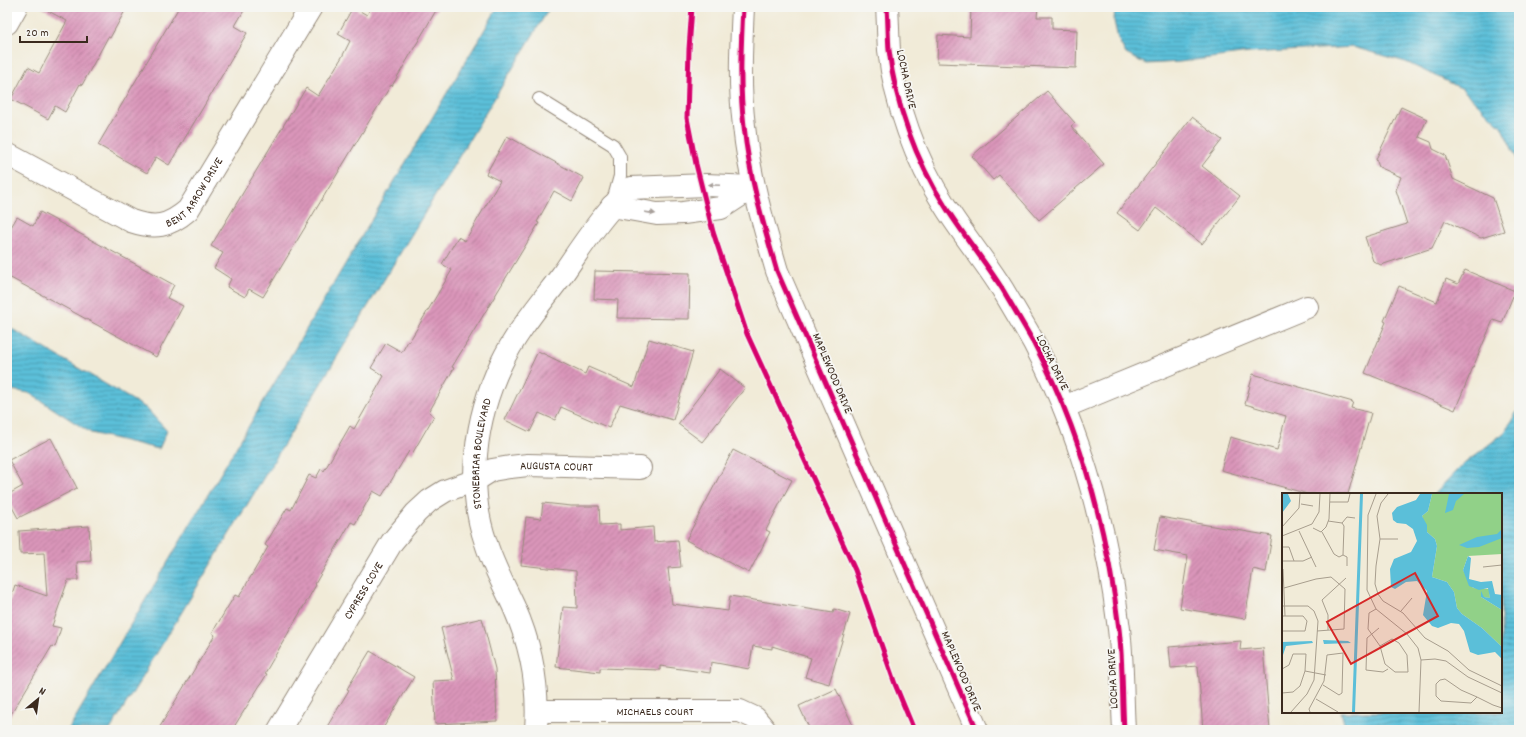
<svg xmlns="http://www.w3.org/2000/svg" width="1526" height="737" viewBox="0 0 1526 737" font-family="Dekko,sans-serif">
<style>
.water{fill:url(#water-rules);stroke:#4b747c}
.building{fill:url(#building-hatch)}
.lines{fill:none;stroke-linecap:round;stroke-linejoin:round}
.service-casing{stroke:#968a7b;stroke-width:14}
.minor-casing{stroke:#968a7b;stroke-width:24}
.tertiary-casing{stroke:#968a7b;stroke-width:24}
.service{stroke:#fff;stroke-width:12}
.minor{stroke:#fff;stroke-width:22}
.tertiary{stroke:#fff;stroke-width:22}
.cycleway-casing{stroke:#f6f6f2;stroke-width:8}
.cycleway{stroke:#d6006c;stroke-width:5}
.oneway{fill:#a79f9a}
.labels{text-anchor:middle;stroke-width:3.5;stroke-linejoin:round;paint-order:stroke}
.street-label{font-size:12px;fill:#3b2a1e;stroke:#f6f6f2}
.inset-road{fill:none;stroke:#a89e8e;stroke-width:1}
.view{fill:#d62828;fill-opacity:0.15;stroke:#d62828;stroke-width:2}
.inset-edge{fill:none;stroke:#3b2a1e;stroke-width:2}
</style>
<defs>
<pattern id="water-rules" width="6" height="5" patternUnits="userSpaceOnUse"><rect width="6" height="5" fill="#5bbfd9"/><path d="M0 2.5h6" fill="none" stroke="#4c9baf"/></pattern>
<pattern id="building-hatch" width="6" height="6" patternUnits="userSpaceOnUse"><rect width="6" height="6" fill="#da95ba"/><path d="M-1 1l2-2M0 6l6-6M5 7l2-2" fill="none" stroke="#b27a97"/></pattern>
</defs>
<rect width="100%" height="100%" fill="#f6f6f2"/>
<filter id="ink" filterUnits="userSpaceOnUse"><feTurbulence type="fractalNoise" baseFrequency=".025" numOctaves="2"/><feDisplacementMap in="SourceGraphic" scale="8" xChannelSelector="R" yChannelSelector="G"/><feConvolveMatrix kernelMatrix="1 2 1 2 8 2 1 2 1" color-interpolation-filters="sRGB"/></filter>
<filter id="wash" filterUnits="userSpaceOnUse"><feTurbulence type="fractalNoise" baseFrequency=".012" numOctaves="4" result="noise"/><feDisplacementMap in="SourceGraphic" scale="16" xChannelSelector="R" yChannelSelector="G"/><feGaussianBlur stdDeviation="0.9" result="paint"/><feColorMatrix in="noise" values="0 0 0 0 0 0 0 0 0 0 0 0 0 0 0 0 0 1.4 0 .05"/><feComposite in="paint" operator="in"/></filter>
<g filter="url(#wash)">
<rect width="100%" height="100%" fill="#f1ebd8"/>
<path class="water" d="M 498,7 L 550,7 L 110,730 L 68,730 Z
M 1115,7 L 1519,7 L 1519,163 L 1501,126 L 1461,88 L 1406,62 L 1353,47 L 1249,53 L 1179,62 L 1146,64 L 1126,54 L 1118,39 L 1114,21 Z
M 7,326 L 146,408 L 167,431 L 159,449 L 91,433 L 29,393 L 12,390 L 7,388 Z
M 1519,408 L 1519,730 L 1346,730 L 1341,712 L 1501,712 L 1501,494 L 1434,494 L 1460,467 L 1505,432 Z"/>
<g id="blocks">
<path class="building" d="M 41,7 L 127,7 L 110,38 L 108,37 L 82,85 L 80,84 L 65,112 L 55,106 L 48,119 L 11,99 L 28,67 L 39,73 L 67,21 Z
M 179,7 L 246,7 L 235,26 L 247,33 L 169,165 L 156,157 L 147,173 L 98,145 Z
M 353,7 L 367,15 L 371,7 L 438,7 L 392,86 L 391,85 L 263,297 L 249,289 L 245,297 L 227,287 L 231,279 L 214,268 L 223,253 L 211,246 L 306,88 L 318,96 L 342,57 L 350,41 L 338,34 Z
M 971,7 L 1038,7 L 1037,17 L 1052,17 L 1052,29 L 1077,30 L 1076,68 L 937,63 L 938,35 L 970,37 Z
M 1047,91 L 1075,123 L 1071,126 L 1104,164 L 1039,220 L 999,175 L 993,180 L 972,156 Z
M 1401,107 L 1427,119 L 1419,137 L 1431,142 L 1433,149 L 1445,155 L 1453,179 L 1493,198 L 1504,231 L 1481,238 L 1445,221 L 1432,248 L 1381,265 L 1373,261 L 1365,237 L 1407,224 L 1396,190 L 1401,177 L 1379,167 L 1376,159 Z
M 1192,117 L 1222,140 L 1202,166 L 1240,196 L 1202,244 L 1156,208 L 1140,230 L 1117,213 Z
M 507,136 L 584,178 L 572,201 L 554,191 L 537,222 L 539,223 L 452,367 L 454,368 L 429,412 L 434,416 L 412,454 L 409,451 L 382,496 L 373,491 L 355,524 L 351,522 L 315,584 L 316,585 L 265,673 L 267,674 L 232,730 L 158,730 L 215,635 L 212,633 L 235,595 L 239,597 L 268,547 L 265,545 L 287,508 L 291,510 L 309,475 L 316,478 L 321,469 L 324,471 L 350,426 L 354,429 L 384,376 L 371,368 L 386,343 L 402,352 L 408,341 L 409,342 L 452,270 L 442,264 L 458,237 L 465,241 L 500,181 L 486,174 Z
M 40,212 L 174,285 L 167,298 L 183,306 L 156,357 L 7,276 L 7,234 L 17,217 L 33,226 Z
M 1465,270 L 1515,291 L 1502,323 L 1493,320 L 1455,410 L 1365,373 L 1386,322 L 1384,321 L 1399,286 L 1437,302 L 1446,279 L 1458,284 Z
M 595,271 L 690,273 L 689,319 L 617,318 L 618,300 L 594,299 Z
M 649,339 L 693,352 L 673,420 L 620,404 L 609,428 L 561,407 L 555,420 L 539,413 L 530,432 L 505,420 L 538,351 L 585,374 L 588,367 L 634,387 Z
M 720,369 L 745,388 L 702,442 L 678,424 Z
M 1253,374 L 1353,402 L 1351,408 L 1371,413 L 1348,494 L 1308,494 L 1221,470 L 1230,437 L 1277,450 L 1286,416 L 1245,404 Z
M 51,438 L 77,488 L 18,518 L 7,498 L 7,495 L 23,486 L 9,460 Z
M 733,450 L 792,480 L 766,530 L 770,532 L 749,573 L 686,540 Z
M 543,503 L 571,506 L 599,506 L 600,525 L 620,524 L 620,530 L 653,527 L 654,542 L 678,540 L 681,567 L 668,568 L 672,604 L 728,611 L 730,596 L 833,613 L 834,609 L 850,614 L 829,684 L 805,677 L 811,658 L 772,646 L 772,649 L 753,646 L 749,669 L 711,662 L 710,673 L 660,666 L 660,670 L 600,668 L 600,672 L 556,667 L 563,607 L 577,608 L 576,571 L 521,565 L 526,517 L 541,519 Z
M 1160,517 L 1272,536 L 1266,572 L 1253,569 L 1245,619 L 1180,608 L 1188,556 L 1154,550 Z
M 89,526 L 91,561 L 77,562 L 78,580 L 68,580 L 52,626 L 61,628 L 55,647 L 52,646 L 7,721 L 7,609 L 15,585 L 47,596 L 44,553 L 20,554 L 19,531 Z
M 482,618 L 495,669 L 497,721 L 435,724 L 433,681 L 454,680 L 441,628 Z
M 1241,641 L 1240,650 L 1263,648 L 1270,730 L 1203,730 L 1198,666 L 1171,668 L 1169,647 Z
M 370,651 L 414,677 L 382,730 L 325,730 L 349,690 L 347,689 Z
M 836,689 L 855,730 L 810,730 L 799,706 Z"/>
</g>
</g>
<g filter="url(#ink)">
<use href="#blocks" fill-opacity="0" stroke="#968a7b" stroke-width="1"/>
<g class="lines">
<defs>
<path id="service" d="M 539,99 L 613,145 L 620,157 L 620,176 L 613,201"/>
<g id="minor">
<path d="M 887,7 C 888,21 888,36 889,50 C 895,103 916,161 945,206 C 963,235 985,261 1003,290 C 1013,307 1024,325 1034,343 C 1081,432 1107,529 1119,629 C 1123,662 1122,697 1124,730"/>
<path d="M 7,23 L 16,7"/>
<path id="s1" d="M 7,154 L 131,221 C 155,229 168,227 188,210 L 311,7"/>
<path d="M 612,206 L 657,214 L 683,213 L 721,208 L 753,187"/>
<path d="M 1064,407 L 1307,307"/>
<path id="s2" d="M 537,711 L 740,711 L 755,718 L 765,730"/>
<path id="s3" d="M 279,730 L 392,542 L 416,513 L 429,501 L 445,491 L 476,480 L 492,470 L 510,467 L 528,465 L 640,468"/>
<path id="s4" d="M 536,730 C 539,688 531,645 514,607 C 504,585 493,566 486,543 C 466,486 475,418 501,364 C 516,332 541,303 562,275 C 578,252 593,228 612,207 C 617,200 625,194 631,188 L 706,185 L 753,187"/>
</g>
<path id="tertiary" d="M 743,7 C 741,47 739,86 744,126 C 749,176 763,223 777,271 L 977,730"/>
</defs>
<use href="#service" class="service-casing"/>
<use href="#minor" class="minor-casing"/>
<use href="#tertiary" class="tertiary-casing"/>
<use href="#service" class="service"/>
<use href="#minor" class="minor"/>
<use href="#tertiary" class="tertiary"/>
<defs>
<path id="cycleway" d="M 692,7 L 689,49 L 687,118 L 696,164 L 713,232 L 747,334 L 855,570 L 895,684 L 914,730
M 743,7 C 741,47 739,86 744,126 C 749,176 763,223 777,271 L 977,730
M 887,7 C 888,21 888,36 889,50 C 895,103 916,161 945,206 C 963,235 985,261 1003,290 C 1013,307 1024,325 1034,343 C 1081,432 1107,529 1119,629 C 1123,662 1122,697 1124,730"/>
</defs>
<use href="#cycleway" class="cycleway-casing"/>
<use href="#cycleway" class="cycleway"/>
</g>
<defs><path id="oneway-solid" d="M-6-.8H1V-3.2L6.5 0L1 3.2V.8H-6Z"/></defs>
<g class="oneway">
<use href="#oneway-solid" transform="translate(714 185) rotate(-178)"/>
<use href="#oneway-solid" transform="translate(650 213) rotate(9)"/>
</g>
</g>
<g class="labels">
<g class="street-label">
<text transform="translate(907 79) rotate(78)" y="4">LOCHA DRIVE</text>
<text dy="4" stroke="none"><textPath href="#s1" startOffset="220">BENT ARROW DRIVE</textPath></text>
<text transform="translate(1053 362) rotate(64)" y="4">LOCHA DRIVE</text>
<text transform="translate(833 373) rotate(67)" y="4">MAPLEWOOD DRIVE</text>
<text dy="4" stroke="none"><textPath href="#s4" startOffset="287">STONEBRIAR BOULEVARD</textPath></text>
<text dy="4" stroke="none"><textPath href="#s3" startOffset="410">AUGUSTA COURT</textPath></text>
<text dy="4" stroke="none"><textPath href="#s3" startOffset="163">CYPRESS COVE</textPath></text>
<text transform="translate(962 671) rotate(67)" y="4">MAPLEWOOD DRIVE</text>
<text transform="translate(1112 679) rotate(-93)" y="4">LOCHA DRIVE</text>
<text dy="4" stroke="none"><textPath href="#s2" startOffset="118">MICHAELS COURT</textPath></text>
</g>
</g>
<g transform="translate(1282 493)">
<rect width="220" height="220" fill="#f1ebd8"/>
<path d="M 150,1 L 220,1 L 220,61 L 186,63 L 181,77 L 191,95 L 207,96 L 208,105 L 199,104 L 220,117 L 220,154 L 200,135 L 180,121 L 175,115 L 172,99 L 165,89 L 150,84 L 155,53 L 153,46 L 145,39 L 140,23 L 146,18 Z" fill="#91d188"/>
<path d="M 0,1 L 6,1 L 9,8 L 0,20 ZM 78,1 L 81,1 L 78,83 L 73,219 L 70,219 ZM 138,1 L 150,1 L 146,18 L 140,23 L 145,32 L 145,39 L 153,46 L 155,53 L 150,84 L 165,89 L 172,99 L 175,115 L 180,121 L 200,135 L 220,154 L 220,166 L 213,159 L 196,162 L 188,159 L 182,138 L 177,131 L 169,130 L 156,135 L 150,133 L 141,122 L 145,98 L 135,88 L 124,89 L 113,96 L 109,94 L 108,76 L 112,66 L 129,59 L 135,48 L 131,36 L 124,31 L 115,30 L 111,27 L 110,20 L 115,14 L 134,7 ZM 167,1 L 182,1 L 174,8 L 171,17 L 163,20 ZM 220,36 L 220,45 L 197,54 L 185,55 L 177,52 L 195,44 L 215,41 ZM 186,63 L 189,65 L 187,86 L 199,89 L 210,88 L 213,101 L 220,102 L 220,117 L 199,104 L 199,98 L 202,104 L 208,105 L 206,95 L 197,97 L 187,93 L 181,77 ZM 41,147 L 66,148 L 69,150 L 42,151 ZM 30,148 L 31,150 L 4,153 L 0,165 L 0,149 Z" fill="#5bbfd9"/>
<path class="inset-road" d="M 94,1 L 86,22 L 85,97 L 94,116 L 125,141 L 136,155 L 139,167 L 137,219M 106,1 L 99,10 L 95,23 L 98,46 L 94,73 L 93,91 L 96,101 L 101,108 L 121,120 L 143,145 L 166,158 L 187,177 L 220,193M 48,9 L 66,9 L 68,1M 19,11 L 31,13M 60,30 L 65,24 L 73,25M 0,34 L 17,15 L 18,1M 31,35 L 39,39 L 44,34 L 47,26 L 48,1M 17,38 L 34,74M 40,39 L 52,61 L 57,64 L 61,62 L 62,33 L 60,30 L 46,28M 0,43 L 30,31 L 37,19 L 38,1M 98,46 L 116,46M 0,54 L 7,54 L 12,68M 61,62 L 65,64 L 65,73M 0,68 L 21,68 L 30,64M 201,74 L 220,72M 1,76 L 3,123M 2,95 L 34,86 L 49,84 L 63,96 L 62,136 L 35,138M 0,113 L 26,113 L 32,118 L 36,128 L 32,187 L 25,201 L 9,219M 94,116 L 87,120 L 86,136 L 98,153 L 103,171 L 113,179 L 126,179 L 125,162 L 117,150 L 110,146 L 98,153M 119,118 L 130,105M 0,123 L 21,123 L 25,128 L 23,138 L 0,138M 97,135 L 85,145 L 84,177 L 101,179 L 106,176M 46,137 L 46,122 L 40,107 L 64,85M 139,167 L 153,166 L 164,168 L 186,184 L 220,200M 0,176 L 7,172 L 11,161 L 24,161 L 23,178 L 18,193 L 11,199 L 0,200M 23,178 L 44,182M 195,204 L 189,210 L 159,208 L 154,203 L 154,191 L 158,187 L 163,186 L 179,197 L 195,204 L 211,212 L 220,215M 34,206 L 56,219M 28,219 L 27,216 L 42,188 L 45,162 L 61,160 L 60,200 L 57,202 L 41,192"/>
<path class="view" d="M 133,80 L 156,123 L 69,171 L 45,129 Z"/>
<rect width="220" height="220" class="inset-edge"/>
</g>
<rect width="1526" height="737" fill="none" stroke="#f6f6f2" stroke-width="24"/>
<g transform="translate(38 699) rotate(29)" stroke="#f6f6f2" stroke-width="3" paint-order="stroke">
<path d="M0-3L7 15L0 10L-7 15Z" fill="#3b2a1e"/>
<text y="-6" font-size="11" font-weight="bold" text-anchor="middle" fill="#3b2a1e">N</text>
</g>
<path d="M20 36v6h67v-6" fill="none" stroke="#3b2a1e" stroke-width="2"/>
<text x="26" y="36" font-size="12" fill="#3b2a1e" stroke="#f6f6f2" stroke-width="3" paint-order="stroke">20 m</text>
</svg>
